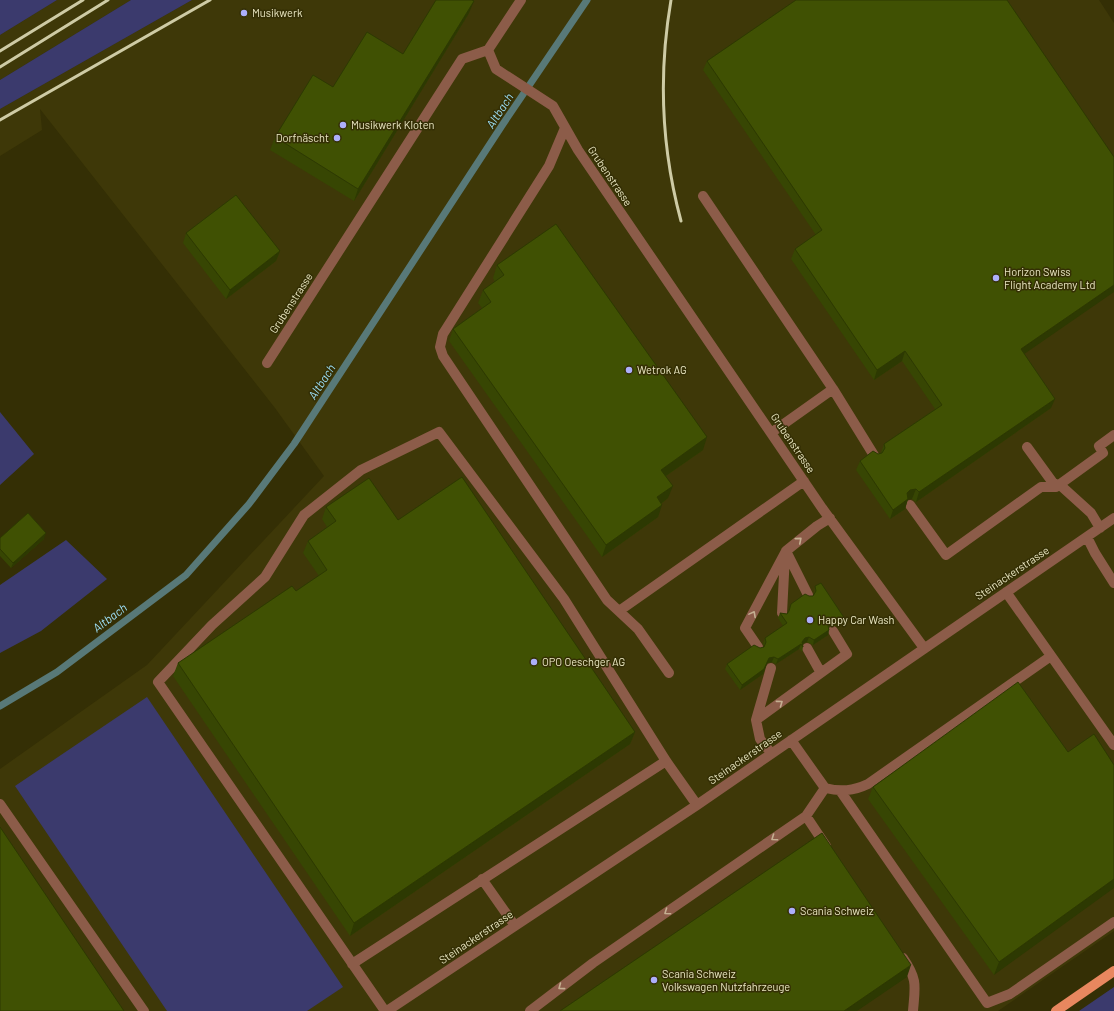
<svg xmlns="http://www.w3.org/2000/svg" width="1114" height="1011" viewBox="0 0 1114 1011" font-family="Barlow,sans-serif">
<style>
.built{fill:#3e3808}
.green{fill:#3b3a6d}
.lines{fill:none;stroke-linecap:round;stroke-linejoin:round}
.stream{stroke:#587978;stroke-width:7}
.minor{stroke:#8c5c49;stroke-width:10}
.major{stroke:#e8875f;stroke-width:10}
.rail{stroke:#cecba5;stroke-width:3}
.wall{fill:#374603}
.shaded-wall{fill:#2d3902}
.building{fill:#405103;stroke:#2d3902}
.oneway{stroke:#c4af91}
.poi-dot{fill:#adaffb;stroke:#342f05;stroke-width:1.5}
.labels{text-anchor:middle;stroke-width:3;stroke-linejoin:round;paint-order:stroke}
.poi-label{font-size:11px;fill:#e9e6c1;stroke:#342f05;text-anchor:start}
.street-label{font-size:11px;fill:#e9e6c1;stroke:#342f05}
.water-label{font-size:12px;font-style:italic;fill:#9ddff7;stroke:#342f05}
</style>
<rect width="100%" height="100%" fill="#342f05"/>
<path class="built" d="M 57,0 L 131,0 L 0,80 L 0,35 Z
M 192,0 L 1099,0 L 1114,23 L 1114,931 L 998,1011 L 0,1011 L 0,769 L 147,665 L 324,476 L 275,408 L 40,109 L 42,130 L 0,156 L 0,109 Z"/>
<path class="green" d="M 0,0 L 57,0 L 0,35 Z
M 131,0 L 192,0 L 0,109 L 0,80 Z
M 0,412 L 34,454 L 0,485 Z
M 66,540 L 107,579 L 41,631 L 0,653 L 0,585 Z
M 147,697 L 343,987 L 307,1011 L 167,1011 L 15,786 Z
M 1114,987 L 1114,1011 L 1079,1011 Z"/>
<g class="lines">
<path class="stream" d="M 0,706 L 57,672 L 186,575 L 249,504 L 294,444 L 503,124 L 587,0"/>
<path class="minor" d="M 488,50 L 496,69 L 553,106 L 578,150 L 822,508 L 924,648
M 488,50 L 521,0
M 565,128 L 549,166 L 443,334 L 440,347 L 443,356 L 607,600 L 638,629 L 669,673
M 703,196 L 833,389 L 771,433
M 267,363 L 462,59 L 488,50
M 833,389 L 875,457
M 1027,447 L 1056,487
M 1059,484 L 1091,513 L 1100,528
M 910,505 L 946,555 L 1041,487 L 1056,487 L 1103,453 L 1099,446 L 1114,435
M 1087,537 L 1095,553 L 1114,583
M 1006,592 L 1114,745
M 808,595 L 786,551 L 817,526 L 830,518
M 619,611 L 804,481
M 782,613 L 785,555
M 758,647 L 745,628 L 786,551
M 807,648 L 821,673
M 756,720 L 771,668
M 771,753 L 760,739 L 756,720 L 847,654 L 833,631
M 825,788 C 841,792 853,791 868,784 L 1051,656
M 841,792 L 987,1003 L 1010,994 L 1114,922
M 0,804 L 144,1011
M 806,816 L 826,846
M 482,879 L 515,926
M 903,958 C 918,980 915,986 913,1011
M 352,964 L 666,761
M 385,1011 L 158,682 L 212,625 L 265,577 L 304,515 L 361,470 L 439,432 L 564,599 L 666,761 L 697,805
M 387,1011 L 697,805 L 1114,518
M 530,1011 L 593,963 L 806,816 L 825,788 L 791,740"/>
<path class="major" d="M 1056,1011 L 1114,971"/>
<path class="rail" d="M 671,0 C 658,76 661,147 681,221
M 0,51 L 83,0
M 0,67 L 108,0
M 0,120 L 210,0"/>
</g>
<path class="wall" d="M 469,13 L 354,201 L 270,150 L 275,137 L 333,87 L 403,54 Z
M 707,61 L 1024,354 L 1051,408 L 916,502 L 912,499 L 908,499 L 905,509 L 890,519 L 856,470 L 860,461 L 881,453 L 884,444 L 935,409 L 902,361 L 874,380 L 791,259 L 795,249 L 816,235 L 703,70 Z
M 186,233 L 280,251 L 276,261 L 226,299 L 183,243 Z
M 497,265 L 703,450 L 666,476 L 668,498 L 661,504 L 658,517 L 602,557 L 449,341 L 453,329 L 482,308 L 478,303 L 483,290 L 495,282 L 493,278 Z
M 326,507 L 398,520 L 635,732 L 630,744 L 350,936 L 173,676 L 178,663 L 296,591 L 319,576 L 303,553 L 308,541 L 327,527 L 322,519 Z
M 0,538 L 44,539 L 11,568 L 0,556 Z
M 815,586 L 845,619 L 843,624 L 838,627 L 833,625 L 829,626 L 828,635 L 813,645 L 807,642 L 804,643 L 803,644 L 803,647 L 802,652 L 799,649 L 776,664 L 772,662 L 767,663 L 763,674 L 740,690 L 725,669 L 727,664 L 764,647 L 764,646 L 763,643 L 765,638 L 783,626 L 778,618 L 780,613 L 787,614 L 788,612 L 791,604 L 809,596 L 813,596 L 814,594 L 814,592 Z
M 1068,752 L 1114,765 L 994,975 L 868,799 L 873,787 Z"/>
<path class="shaded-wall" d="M 474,1 L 469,13 L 354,201 L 358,189 Z
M 280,251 L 276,261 L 226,299 L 230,290 Z
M 1114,285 L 1114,292 L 1017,359 L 1021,349 Z
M 905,351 L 902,361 L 874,380 L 877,370 Z
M 1055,399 L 1051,408 L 916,502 L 919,492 Z
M 707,437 L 703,450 L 657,482 L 661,470 Z
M 673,486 L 668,498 L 653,510 L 657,497 Z
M 916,489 L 912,499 L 907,500 L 908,499 L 905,509 L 890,519 L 893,510 L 910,490 Z
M 662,505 L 658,517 L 602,557 L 606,545 Z
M 46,533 L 44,539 L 11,568 L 13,563 Z
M 845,619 L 843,624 L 838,627 L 840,622 Z
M 835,620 L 833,625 L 829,626 L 827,631 L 831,621 Z
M 829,630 L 828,635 L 813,645 L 814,640 Z
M 809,637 L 807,642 L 804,643 L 802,645 L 802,642 L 805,638 Z
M 801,644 L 799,649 L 776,664 L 778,659 Z
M 774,657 L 772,662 L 767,663 L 763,674 L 740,690 L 742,685 L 769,658 Z
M 635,732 L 630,744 L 350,936 L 354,923 Z
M 1114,879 L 1114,888 L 994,975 L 999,962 Z
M 911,965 L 907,977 L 857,1011 L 844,1011 Z"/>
<path class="building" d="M 436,0 L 472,0 L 474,1 L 358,189 L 275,137 L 313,75 L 333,87 L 367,32 L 403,54 Z
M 796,0 L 1007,0 L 1114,157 L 1114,285 L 1021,349 L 1055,399 L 919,492 L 916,489 L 910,490 L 907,493 L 908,499 L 893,510 L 860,461 L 873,451 L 878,454 L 882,453 L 885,448 L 884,444 L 942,405 L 905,351 L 877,370 L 795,249 L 822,230 L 707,61 Z
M 236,195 L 280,251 L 230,290 L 186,233 Z
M 556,224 L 707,437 L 661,470 L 673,486 L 657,497 L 662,505 L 606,545 L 453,329 L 491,302 L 483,290 L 504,275 L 497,265 Z
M 462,477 L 635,732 L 354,923 L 178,663 L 292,586 L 296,591 L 327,570 L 308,541 L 336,521 L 326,507 L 369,478 L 398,520 Z
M 28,513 L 46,533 L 13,563 L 0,549 L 0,538 Z
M 821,583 L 845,619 L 840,622 L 835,620 L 831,621 L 828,626 L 829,630 L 814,640 L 809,637 L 805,638 L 802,642 L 803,647 L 801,644 L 778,659 L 774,657 L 769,658 L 764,669 L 742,685 L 727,664 L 754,645 L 760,648 L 764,647 L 766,642 L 765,638 L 787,623 L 780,613 L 787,614 L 789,611 L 791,604 L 805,594 L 809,596 L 813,596 L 816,591 L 815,586 Z
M 1018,682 L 1068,752 L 1094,734 L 1114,765 L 1114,879 L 999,962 L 873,787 Z
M 0,827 L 124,1011 L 0,1011 Z
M 822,833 L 911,965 L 844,1011 L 560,1011 Z"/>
<defs><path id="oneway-chevron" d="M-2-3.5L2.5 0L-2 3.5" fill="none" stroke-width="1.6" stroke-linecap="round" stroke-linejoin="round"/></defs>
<g class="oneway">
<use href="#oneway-chevron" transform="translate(799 540) rotate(-40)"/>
<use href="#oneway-chevron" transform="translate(753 614) rotate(-62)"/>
<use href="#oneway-chevron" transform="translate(780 703) rotate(-36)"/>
<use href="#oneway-chevron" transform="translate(774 838) rotate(145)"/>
<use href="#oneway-chevron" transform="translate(667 912) rotate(145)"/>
<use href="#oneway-chevron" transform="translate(561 987) rotate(143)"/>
</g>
<g class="poi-dot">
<circle cx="244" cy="13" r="4"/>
<circle cx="343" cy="125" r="4"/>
<circle cx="337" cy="138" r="4"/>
<circle cx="996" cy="278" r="4"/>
<circle cx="629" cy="370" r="4"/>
<circle cx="810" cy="620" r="4"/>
<circle cx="534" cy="662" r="4"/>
<circle cx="792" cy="911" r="4"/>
<circle cx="654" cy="980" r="4"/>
</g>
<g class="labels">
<g class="poi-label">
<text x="252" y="17">Musikwerk</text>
<text x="351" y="129">Musikwerk Kloten</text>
<text x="329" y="142" text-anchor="end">Dorfnäscht</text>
<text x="1004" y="276">Horizon Swiss<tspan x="1004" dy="13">Flight Academy Ltd</tspan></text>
<text x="637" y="374">Wetrok AG</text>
<text x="818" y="624">Happy Car Wash</text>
<text x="542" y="666">OPO Oeschger AG</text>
<text x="800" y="915">Scania Schweiz</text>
<text x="662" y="978">Scania Schweiz<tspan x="662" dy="13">Volkswagen Nutzfahrzeuge</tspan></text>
</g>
<g class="street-label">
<text transform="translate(610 176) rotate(56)" y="4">Grubenstrasse</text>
<text transform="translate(291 303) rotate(-57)" y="4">Grubenstrasse</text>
<text transform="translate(793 443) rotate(56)" y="4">Grubenstrasse</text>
<text transform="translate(1012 573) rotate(-34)" y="4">Steinackerstrasse</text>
<text transform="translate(745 757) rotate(-35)" y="4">Steinackerstrasse</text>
<text transform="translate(476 937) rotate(-34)" y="4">Steinackerstrasse</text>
</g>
<g class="water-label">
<text transform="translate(500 111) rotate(-57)" y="4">Altbach</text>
<text transform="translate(322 382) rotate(-57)" y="4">Altbach</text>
<text transform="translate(110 618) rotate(-37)" y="4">Altbach</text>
</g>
</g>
</svg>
